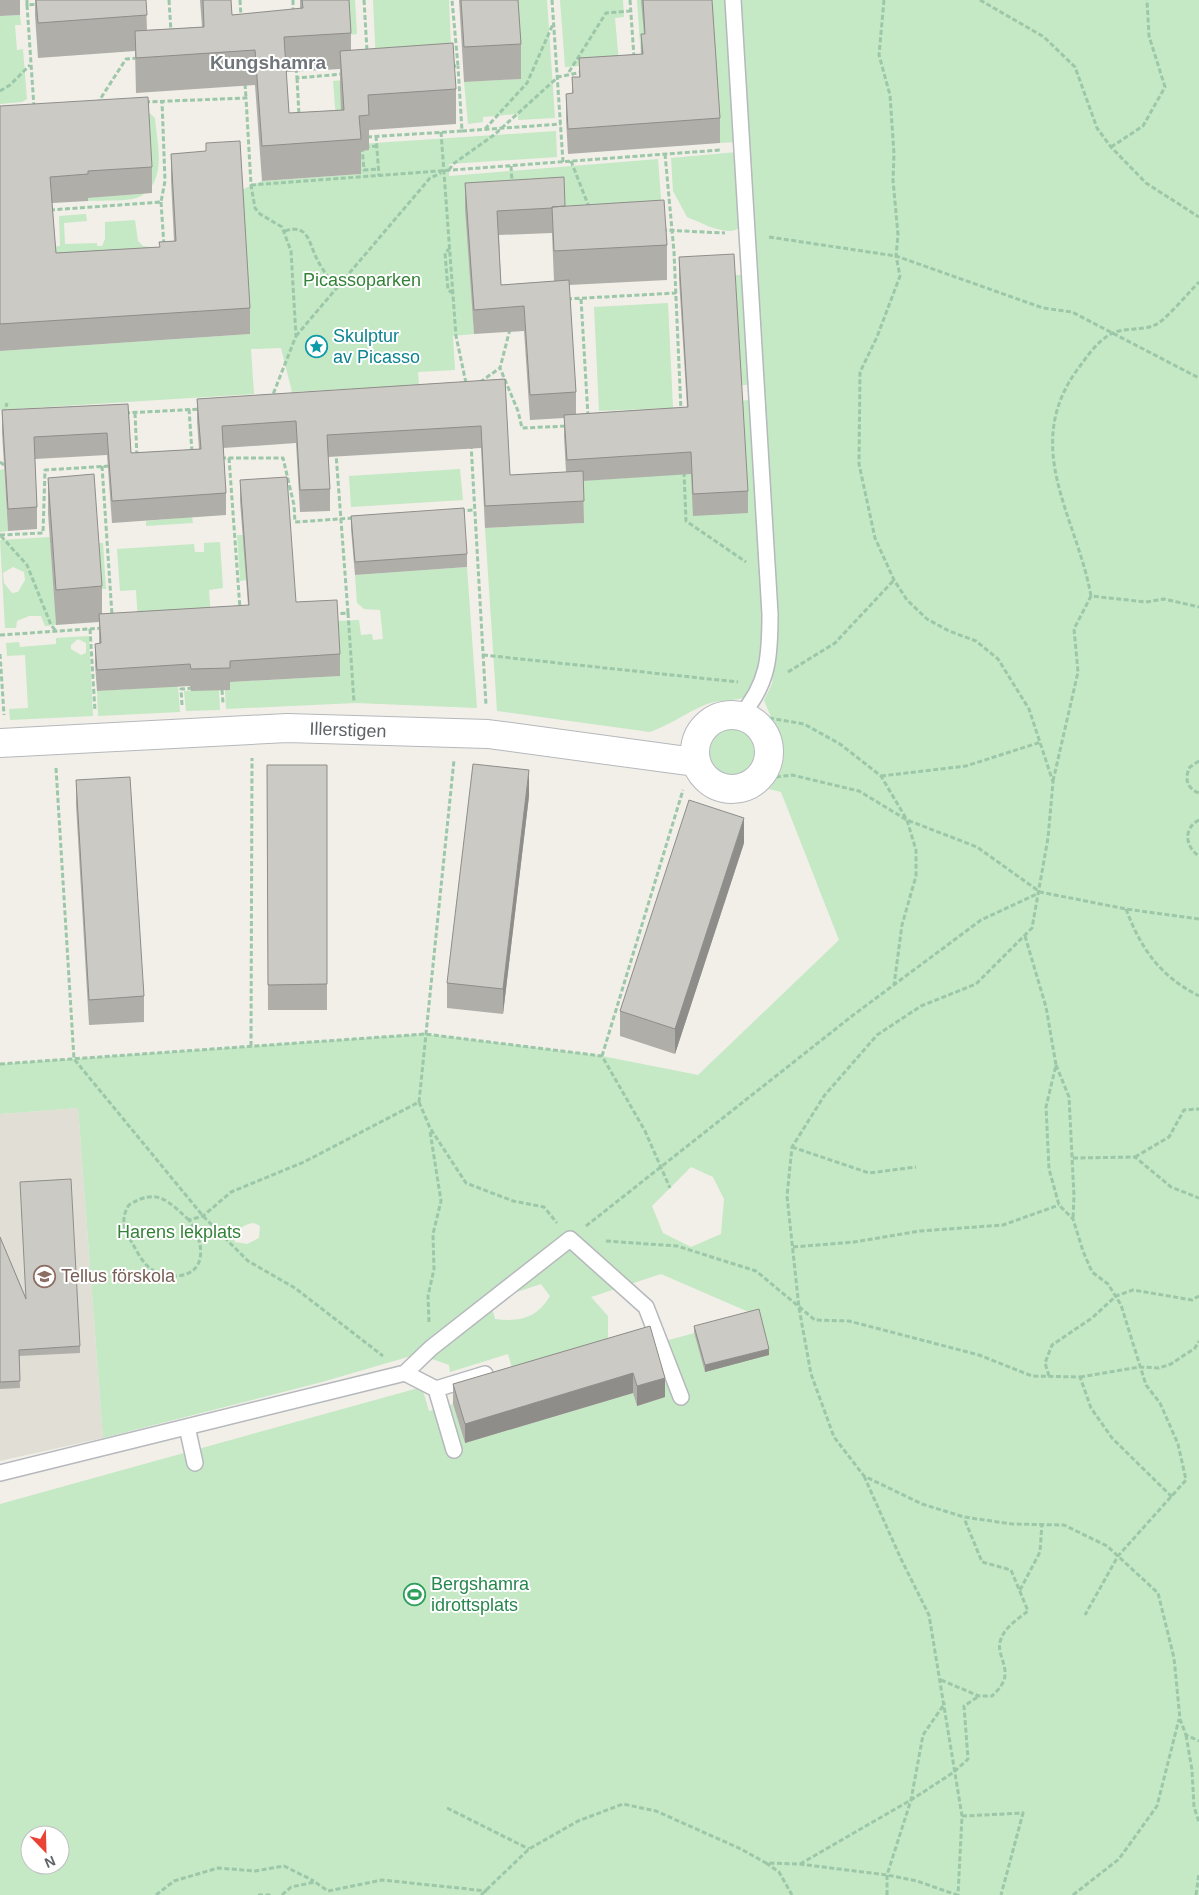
<svg xmlns="http://www.w3.org/2000/svg" width="1199" height="1895" viewBox="0 0 1199 1895" font-family="Helvetica,sans-serif">
<style>
.education{fill:#e1ded6}
.green{fill:#c5e8c5;fill-rule:evenodd}
.lines{fill:none;stroke-linecap:round;stroke-linejoin:round}
.lane-casing{stroke:#b5b8bc;stroke-width:18}
.street-casing{stroke:#b5b8bc;stroke-width:30}
.path{stroke:#9cc7a9;stroke-width:3;stroke-dasharray:5 2.5;stroke-linecap:butt}
.lane{stroke:#fff;stroke-width:15}
.street{stroke:#fff;stroke-width:28}
.wall{fill:#afaea9;fill-rule:evenodd}
.shaded-wall{fill:#8f8d8a}
.building{fill:#cccac5;stroke:#8f8d8a}
.labels{text-anchor:middle;stroke-width:4;stroke-linejoin:round;paint-order:stroke}
.park-label{font-size:18px;fill:#348238;stroke:#fff}
.culture-label{font-size:18px;fill:#0d838f;stroke:#fff;text-anchor:start}
.street-label{font-size:18px;fill:#5f6368;stroke:#fff}
.education-label{font-size:18px;fill:#785e54;stroke:#fff;text-anchor:start}
.leisure-label{font-size:18px;fill:#27864d;stroke:#fff;text-anchor:start}
.neighbourhood-label{font-size:19px;font-weight:bold;fill:#70757a;stroke:#fff}
</style>
<rect width="100%" height="100%" fill="#f1efe8"/>
<path class="education" d="M 78,1108 L 103,1438 L 0,1461 L 0,1114 Z"/>
<path class="green" d="M 347,0 L 355,0 L 357,34 L 349,35 Z
M 373,0 L 449,0 L 451,46 L 376,64 Z
M 516,0 L 547,0 L 555,118 L 518,120 L 518,115 L 515,114 L 483,117 L 483,122 L 468,124 L 464,82 L 521,79 Z
M 560,0 L 623,0 L 624,17 L 615,18 L 619,63 L 565,67 Z
M 637,0 L 664,0 L 645,59 L 641,59 Z
M 711,0 L 725,0 L 736,142 L 720,143 Z
M 741,0 L 1199,0 L 1199,1895 L 0,1895 L 0,1504 L 422,1387 L 429,1411 L 453,1404 L 465,1443 L 633,1393 L 637,1406 L 665,1397 L 650,1345 L 758,1316 L 661,1274 L 591,1297 L 608,1316 L 608,1358 L 517,1385 L 508,1354 L 450,1372 L 449,1365 L 418,1354 L 322,1382 L 103,1438 L 78,1108 L 0,1114 L 0,1064 L 425,1034 L 602,1056 L 698,1075 L 839,940 L 781,792 L 769,789 C 798,754 777,735 764,700 L 772,684 L 777,644 ZM 691,1167 L 713,1177 L 724,1199 L 721,1234 L 691,1247 L 663,1233 L 652,1206 ZM 254,1223 L 260,1226 L 259,1238 L 247,1244 L 235,1242 L 234,1238 C 238,1229 244,1224 254,1223 ZM 541,1284 L 550,1296 C 537,1318 520,1322 495,1319 L 492,1308 L 508,1295 ZM 30,1835 L 60,1835 L 60,1865 L 30,1865 Z
M 20,15 L 21,25 L 15,25 L 17,50 L 23,49 L 27,99 L 22,102 L 0,104 L 0,16 Z
M 363,78 L 343,132 L 337,132 L 333,81 Z
M 147,111 L 155,118 C 157,143 168,183 139,197 C 129,202 100,200 88,201 L 88,198 L 138,194 Z
M 556,131 L 557,157 L 449,164 L 449,176 L 658,159 L 663,225 L 466,208 L 474,334 L 453,336 L 455,370 L 418,372 L 419,385 L 292,392 L 281,348 L 251,349 L 254,394 L 0,410 L 0,351 L 250,334 L 241,190 L 262,181 L 361,174 L 359,144 Z
M 737,152 L 741,227 C 727,238 703,223 687,217 L 673,191 L 671,158 Z
M 86,214 L 87,221 L 64,223 L 65,244 L 97,243 L 97,246 L 102,246 L 105,239 L 105,222 L 135,220 L 138,241 L 143,246 L 150,247 L 151,256 L 160,273 L 0,251 L 60,246 L 59,216 Z
M 734,275 L 744,275 L 764,631 L 761,661 L 749,696 C 735,702 720,699 707,704 C 687,712 670,725 650,732 L 497,711 L 485,528 L 584,523 L 567,482 L 678,474 L 691,474 L 694,516 L 741,401 L 748,400 L 748,385 L 741,385 Z
M 668,303 L 673,408 L 599,411 L 594,307 Z
M 4,469 L 8,531 L 0,532 L 0,470 Z
M 460,469 L 463,500 L 351,507 L 349,476 Z
M 192,517 L 193,523 L 146,526 L 146,521 Z
M 237,535 L 244,535 L 247,580 L 240,581 Z
M 50,537 L 56,625 L 45,626 L 41,616 L 29,616 L 17,621 L 16,628 L 5,628 L 0,540 ZM 13,567 L 24,572 L 25,580 L 18,592 L 12,593 L 4,583 L 3,573 Z
M 220,542 L 223,588 L 209,590 L 211,618 L 138,623 L 136,590 L 120,591 L 117,549 L 194,544 L 195,552 L 204,552 L 204,543 Z
M 96,543 L 103,543 L 106,589 L 99,589 Z
M 467,567 L 477,708 L 356,703 L 226,709 L 225,690 L 230,682 L 340,676 L 337,621 L 359,620 L 361,635 L 372,634 L 373,640 L 383,639 L 380,610 L 364,609 L 357,603 L 355,575 Z
M 89,636 L 93,716 L 10,720 L 9,709 L 28,708 L 25,655 L 7,656 L 6,643 L 19,642 L 20,647 L 56,644 L 56,638 ZM 78,639 L 86,643 L 86,653 L 81,655 L 71,649 L 71,645 Z
M 178,686 L 180,712 L 98,716 L 97,691 Z
M 206,689 L 219,690 L 220,710 L 186,711 L 184,691 Z
M706 752a26 26 0 1 1 52 0a26 26 0 1 1-52 0Z"/>
<g class="lines">
<defs>
<path id="lane" d="M 733,0 L 770,614 C 770,655 769,684 740,716
M 405,1373 L 436,1389 L 454,1450
M 436,1389 L 485,1374
M 187,1427 L 195,1463
M 0,1473 L 405,1373 L 431,1348 L 570,1239 L 646,1307 L 681,1397"/>
<path id="street" d="M695 752a37 37 0 1 1 74 0a37 37 0 1 1-74 0Z
M 0,743 L 287,728 L 488,734 L 695,762"/>
</defs>
<use href="#lane" class="lane-casing"/>
<use href="#street" class="street-casing"/>
<path class="path" d="M 27,0 L 27,5 L 39,4
M 169,0 L 171,32
M 240,0 L 241,17
M 293,0 L 293,12
M 364,0 L 367,51
M 552,0 L 563,162
M 630,0 L 634,57
M 884,0 L 879,55 L 890,95 L 894,154 L 893,180 L 898,235 L 896,256 L 900,276 L 877,337 L 860,372 L 859,464 L 875,538 L 894,580 L 907,600 L 927,619 L 949,631 L 976,641 L 998,659 L 1029,709 L 1053,782 L 1048,838 L 1032,928 L 976,984 L 921,1006 L 877,1035 L 824,1096 L 792,1147 L 787,1196 L 799,1308 L 811,1374 L 834,1437 L 864,1476 L 922,1504 L 964,1517 L 1012,1524 L 1064,1525 L 1107,1546 L 1158,1593 L 1174,1658 L 1180,1719 L 1186,1735 L 1199,1741
M 980,0 L 1044,37 L 1075,67 L 1097,128 L 1111,147 L 1146,183 L 1199,217
M 27,5 L 34,107
M 451,66 L 458,66 L 452,0
M 296,68 L 297,78 L 343,74
M 569,72 L 606,13 L 630,11
M 297,78 L 299,115
M 245,84 L 246,98
M 0,91 L 10,85 L 30,65
M 145,102 L 246,98 L 251,185 L 255,208 L 260,214 L 282,227 L 291,251 L 296,336 L 272,397
M 97,104 L 126,59 L 139,58
M 485,129 L 527,83 L 553,24
M 462,131 L 561,124
M 441,132 L 456,336 L 466,383
M 376,136 L 379,176
M 367,137 L 462,131 L 458,66
M 377,146 L 362,147 L 364,170 L 379,169
M 1111,147 L 1143,126 L 1165,87 L 1149,36 L 1147,0
M 665,154 L 674,252 L 681,411
M 571,161 L 589,207
M 511,166 L 512,183
M 449,170 L 453,164 L 494,135 L 558,77 L 582,72
M 251,185 L 720,150
M 161,202 L 164,246
M 50,210 L 161,202 L 165,181 L 162,101
M 662,230 L 725,233
M 285,231 C 308,223 309,243 316,257 C 321,268 329,278 336,288
M 769,237 L 896,256 L 1043,308 L 1072,312 L 1199,378
M 450,248 L 445,253 L 448,290 L 453,293
M 567,299 L 676,293
M 581,299 L 588,416
M 510,329 L 500,368 L 518,411 L 522,428 L 568,426
M 296,336 L 430,178 L 441,173
M 480,382 L 500,368
M 189,409 L 192,452
M 125,413 L 201,409
M 135,413 L 137,457
M 4,414 L 7,403
M 471,444 L 486,705
M 221,458 L 283,458 L 294,505 L 295,522 L 354,518
M 229,458 L 240,609
M 0,462 L 4,465
M 102,466 L 112,615
M 684,472 L 686,521 L 746,562
M 460,511 L 474,510
M 0,535 L 43,533 L 45,470 L 110,466
M 1,536 L 27,565 L 51,625 L 56,631
M 1091,596 C 1077,517 1021,448 1077,370 C 1087,357 1096,342 1111,334 C 1124,327 1142,331 1155,325 C 1165,321 1190,291 1199,282
M 348,613 L 354,702
M 333,614 L 348,613 L 336,454
M 90,629 L 95,711
M 0,635 L 103,628
M 0,654 L 4,715
M 483,655 L 738,682
M 788,672 L 835,643 L 894,580
M 222,690 L 223,703
M 182,705 L 181,689 L 193,688
M 769,718 L 804,724 L 840,744 L 881,776 L 907,820 L 916,850 L 916,876 L 902,925 L 894,985
M 1199,761 L 1190,767 C 1184,778 1187,789 1199,793
M 56,768 L 74,1059 L 203,1216 L 248,1261 L 295,1288 L 383,1356
M 881,776 L 966,766 L 1041,742
M 776,777 L 792,775 L 859,791 L 907,820 L 977,847 L 1040,892 L 1126,909 L 1199,919
M 1053,781 L 1078,672 L 1074,629 L 1091,596 L 1146,602 L 1164,599 L 1199,607
M 1199,820 C 1183,828 1185,847 1199,856
M 1126,909 C 1141,949 1160,976 1199,996
M 1025,936 L 1046,1007 L 1056,1065 L 1046,1107 L 1049,1169 L 1059,1205 L 1073,1219 L 1083,1251 L 1092,1272 L 1108,1284 L 1121,1305 L 1146,1385 L 1160,1403 L 1178,1444 L 1186,1480 L 1118,1556 L 1085,1615
M 251,1046 L 252,758
M 602,1056 L 683,790
M 0,1064 L 425,1034 L 602,1056 L 645,1131 L 670,1188
M 1056,1065 L 1069,1097 L 1074,1196 L 1073,1219
M 419,1102 L 430,1128 L 466,1183 L 513,1201 L 544,1207 L 557,1223
M 792,1147 L 869,1173 L 916,1167
M 1135,1157 L 1169,1137 L 1184,1110 L 1199,1109
M 1073,1158 L 1135,1157 L 1171,1187 L 1199,1198
M 189,1220 C 168,1201 157,1187 129,1205 C 121,1217 123,1228 131,1241 C 137,1251 143,1265 154,1271 C 159,1275 166,1276 172,1276 C 209,1277 205,1242 189,1220 L 203,1216 L 231,1192 L 304,1162 L 419,1102 L 454,760
M 586,1226 L 852,1016 L 981,920 L 1039,893
M 606,1241 L 677,1246 L 756,1271 L 815,1320 L 849,1321 L 979,1355 L 1032,1376 L 1080,1377 L 1091,1408 L 1112,1438 L 1172,1497
M 793,1247 L 854,1242 L 920,1231 L 1003,1225 L 1059,1205
M 429,1322 L 428,1296 L 434,1269 L 433,1234 L 441,1201 L 430,1131
M 1049,1376 L 1045,1363 L 1052,1345 L 1092,1318 L 1116,1296 L 1133,1290 L 1192,1300 L 1199,1296
M 1080,1377 L 1140,1367 L 1159,1368 L 1171,1364 L 1195,1348 L 1199,1341
M 864,1476 L 901,1559 L 929,1615 L 962,1816 L 958,1895
M 1020,1590 L 1040,1552 L 1042,1523
M 941,1680 L 979,1696 L 992,1696 C 996,1692 1002,1686 1004,1680 C 1009,1665 995,1652 1001,1639 C 1005,1627 1019,1618 1028,1611 L 1011,1570 L 982,1562 L 964,1518
M 1186,1735 L 1192,1770 L 1194,1807 L 1199,1822
M 447,1808 L 529,1849
M 962,1816 L 1023,1813 L 1001,1895
M 766,1863 L 779,1872 L 792,1895
M 800,1864 L 911,1800 L 954,1772 L 968,1759 L 964,1706 L 979,1696
M 156,1895 L 174,1881 L 218,1868 L 255,1871 L 284,1866 L 314,1881
M 258,1895 L 272,1895
M 282,1895 L 291,1887 L 315,1882 L 328,1891 L 382,1880 L 487,1891
M 481,1895 L 529,1849 L 578,1821 L 623,1804 L 656,1811 L 741,1849 L 766,1863 L 799,1864 L 887,1875 L 917,1881 L 957,1895
M 887,1895 L 887,1875 L 911,1800 L 923,1735 L 945,1703
M 1073,1895 L 1119,1859 L 1157,1806 L 1179,1719
M 1196,1895 L 1199,1873"/>
<use href="#lane" class="lane"/>
<use href="#street" class="street"/>
</g>
<path class="wall" d="M 0,0 L 20,0 L 20,15 L 0,16 Z
M 35,0 L 146,0 L 147,30 L 202,27 L 200,0 L 231,0 L 232,15 L 300,9 L 300,0 L 349,0 L 351,33 L 351,50 L 456,89 L 456,124 L 369,130 L 369,150 L 361,151 L 361,174 L 262,181 L 255,85 L 136,93 L 135,51 L 38,58 L 35,15 ZM 340,69 L 340,86 L 341,110 L 289,113 L 286,72 Z
M 459,0 L 518,0 L 521,44 L 521,79 L 464,82 Z
M 641,0 L 712,0 L 720,118 L 720,143 L 568,154 L 566,119 L 566,94 L 572,93 L 572,77 L 579,77 L 579,58 L 641,54 L 641,34 L 644,34 Z
M 0,106 L 152,167 L 152,193 L 88,198 L 88,201 L 52,203 L 56,253 L 159,247 L 174,241 L 171,180 L 171,154 L 206,152 L 206,143 L 250,308 L 250,334 L 0,351 Z
M 465,183 L 565,206 L 667,245 L 667,280 L 569,285 L 576,392 L 576,414 L 687,407 L 679,279 L 679,257 L 748,491 L 748,513 L 693,516 L 691,474 L 583,481 L 584,523 L 485,528 L 481,448 L 328,457 L 330,489 L 330,511 L 300,512 L 296,443 L 223,448 L 226,493 L 226,515 L 112,523 L 107,455 L 35,459 L 37,507 L 37,529 L 8,531 L 2,432 L 2,410 L 128,404 L 131,453 L 199,449 L 197,421 L 197,399 L 505,379 L 510,475 L 566,472 L 564,436 L 564,418 L 530,420 L 524,331 L 474,334 L 465,208 ZM 552,233 L 554,281 L 501,285 L 499,235 Z
M 48,478 L 102,586 L 102,614 L 248,605 L 240,501 L 240,480 L 296,602 L 340,654 L 340,676 L 230,682 L 230,690 L 191,691 L 190,686 L 97,691 L 95,665 L 95,644 L 99,643 L 99,622 L 56,625 L 48,513 Z
M 351,516 L 467,554 L 467,567 L 355,575 L 351,529 Z
M 267,765 L 327,765 L 327,1010 L 268,1010 Z
M 76,780 L 144,996 L 144,1022 L 89,1025 L 76,805 Z
M 529,796 L 503,1014 L 447,1008 L 447,983 Z
M 744,843 L 675,1054 L 620,1036 L 620,1011 Z
M 0,1237 L 26,1298 L 80,1346 L 80,1353 L 19,1356 L 20,1388 L 0,1389 Z
M 650,1326 L 665,1397 L 637,1406 L 633,1393 L 465,1443 L 453,1404 L 453,1384 Z
M 694,1326 L 769,1355 L 705,1372 L 694,1332 Z"/>
<path class="shaded-wall" d="M 529,770 L 529,796 L 503,1014 L 503,989 Z
M 744,818 L 744,843 L 675,1054 L 675,1029 Z
M 769,1349 L 769,1355 L 705,1372 L 705,1365 Z
M 633,1373 L 633,1393 L 465,1443 L 465,1424 Z
M 665,1378 L 665,1397 L 637,1406 L 637,1386 Z"/>
<path class="building" d="M 36,0 L 146,0 L 147,15 L 38,23 Z
M 203,0 L 231,0 L 232,15 L 303,8 L 302,0 L 349,0 L 351,33 L 284,37 L 289,113 L 344,110 L 340,51 L 453,43 L 456,89 L 368,95 L 369,115 L 359,116 L 361,139 L 262,146 L 255,50 L 136,58 L 135,31 L 204,27 Z
M 461,0 L 518,0 L 521,44 L 464,47 Z
M 643,0 L 712,0 L 720,118 L 568,129 L 566,94 L 573,93 L 572,77 L 580,77 L 579,58 L 643,54 L 641,34 L 645,34 Z
M 148,97 L 152,167 L 88,171 L 88,174 L 50,177 L 56,253 L 160,247 L 159,242 L 176,241 L 171,154 L 206,151 L 206,143 L 240,141 L 250,308 L 0,324 L 0,106 Z
M 564,177 L 565,206 L 552,207 L 552,208 L 497,211 L 501,285 L 569,280 L 576,392 L 530,395 L 524,306 L 474,310 L 465,183 Z
M 664,200 L 667,245 L 554,251 L 552,207 Z
M 734,254 L 748,491 L 693,494 L 691,452 L 567,460 L 564,415 L 688,407 L 679,257 Z
M 505,379 L 510,475 L 583,471 L 584,501 L 485,506 L 481,426 L 327,435 L 330,489 L 300,490 L 296,421 L 222,426 L 226,493 L 112,501 L 107,433 L 34,437 L 37,507 L 8,509 L 2,410 L 128,404 L 131,453 L 201,449 L 197,399 Z
M 94,474 L 102,586 L 56,590 L 48,478 Z
M 287,477 L 296,602 L 337,600 L 340,654 L 230,661 L 230,668 L 191,669 L 190,664 L 97,670 L 95,644 L 101,643 L 99,614 L 249,605 L 240,480 Z
M 464,508 L 467,554 L 355,562 L 351,516 Z
M 473,764 L 529,770 L 503,989 L 447,983 Z
M 267,765 L 327,765 L 327,984 L 268,985 Z
M 130,777 L 144,996 L 89,1000 L 76,780 Z
M 689,800 L 744,818 L 675,1029 L 620,1011 Z
M 71,1179 L 80,1346 L 19,1350 L 20,1381 L 0,1382 L 0,1237 L 26,1299 L 20,1182 Z
M 759,1309 L 769,1349 L 705,1365 L 694,1326 Z
M 650,1326 L 665,1378 L 637,1386 L 633,1373 L 465,1424 L 453,1384 Z"/>
<defs>
<symbol id="sight-ring" viewBox="-11 -11 22 22"><circle r="9.5" fill="#fff" stroke="#0f9aa8" stroke-width="1.5"/><path d="M0-6L1.8-2.2L6-1.7L2.9 1.2L3.7 5.4L0 3.3L-3.7 5.4L-2.9 1.2L-6-1.7L-1.8-2.2Z" fill="#0f9aa8"/></symbol>
<symbol id="school-ring" viewBox="-11 -11 22 22"><circle r="9.5" fill="#fff" stroke="#8d6e63" stroke-width="1.5"/><path d="M0-5L7-2L0 1L-7-2ZM-4 1L0 2.5L4 1V4Q0 6-4 4Z" fill="#8d6e63"/></symbol>
<symbol id="stadium-ring" viewBox="-11 -11 22 22"><circle r="9.5" fill="#fff" stroke="#2e9e5b" stroke-width="1.5"/><path d="M0-5a6.5 5 0 1 0 0 10a6.5 5 0 1 0 0-10ZM-3.5-1.8h7v3.6h-7Z" fill="#2e9e5b"/></symbol>
</defs>
<g fill-rule="evenodd">
<use href="#sight-ring" x="304" y="334" width="25" height="25"/>
<use href="#school-ring" x="32" y="1264" width="25" height="25"/>
<use href="#stadium-ring" x="402" y="1582" width="25" height="25"/>
</g>
<g class="labels">
<g class="park-label">
<text x="362" y="286">Picassoparken</text>
<text x="179" y="1238">Harens lekplats</text>
</g>
<g class="culture-label">
<text x="333" y="342">Skulptur<tspan x="333" dy="21">av Picasso</tspan></text>
</g>
<g class="street-label">
<text transform="translate(348 730) rotate(2)" y="6">Illerstigen</text>
</g>
<g class="education-label">
<text x="61" y="1282">Tellus förskola</text>
</g>
<g class="leisure-label">
<text x="431" y="1590">Bergshamra<tspan x="431" dy="21">idrottsplats</tspan></text>
</g>
<g class="neighbourhood-label">
<text x="268" y="69">Kungshamra</text>
</g>
</g>
<g transform="translate(45 1850) rotate(157)"><circle r="24" fill="#ffffff" stroke="#bfc1c3"/>
<path d="M0-4L9 19L0 12L-9 19Z" fill="#ea4335"/>
<text y="-8" font-size="14" font-weight="bold" text-anchor="middle" fill="#5f6368">N</text>
</g>
</svg>
